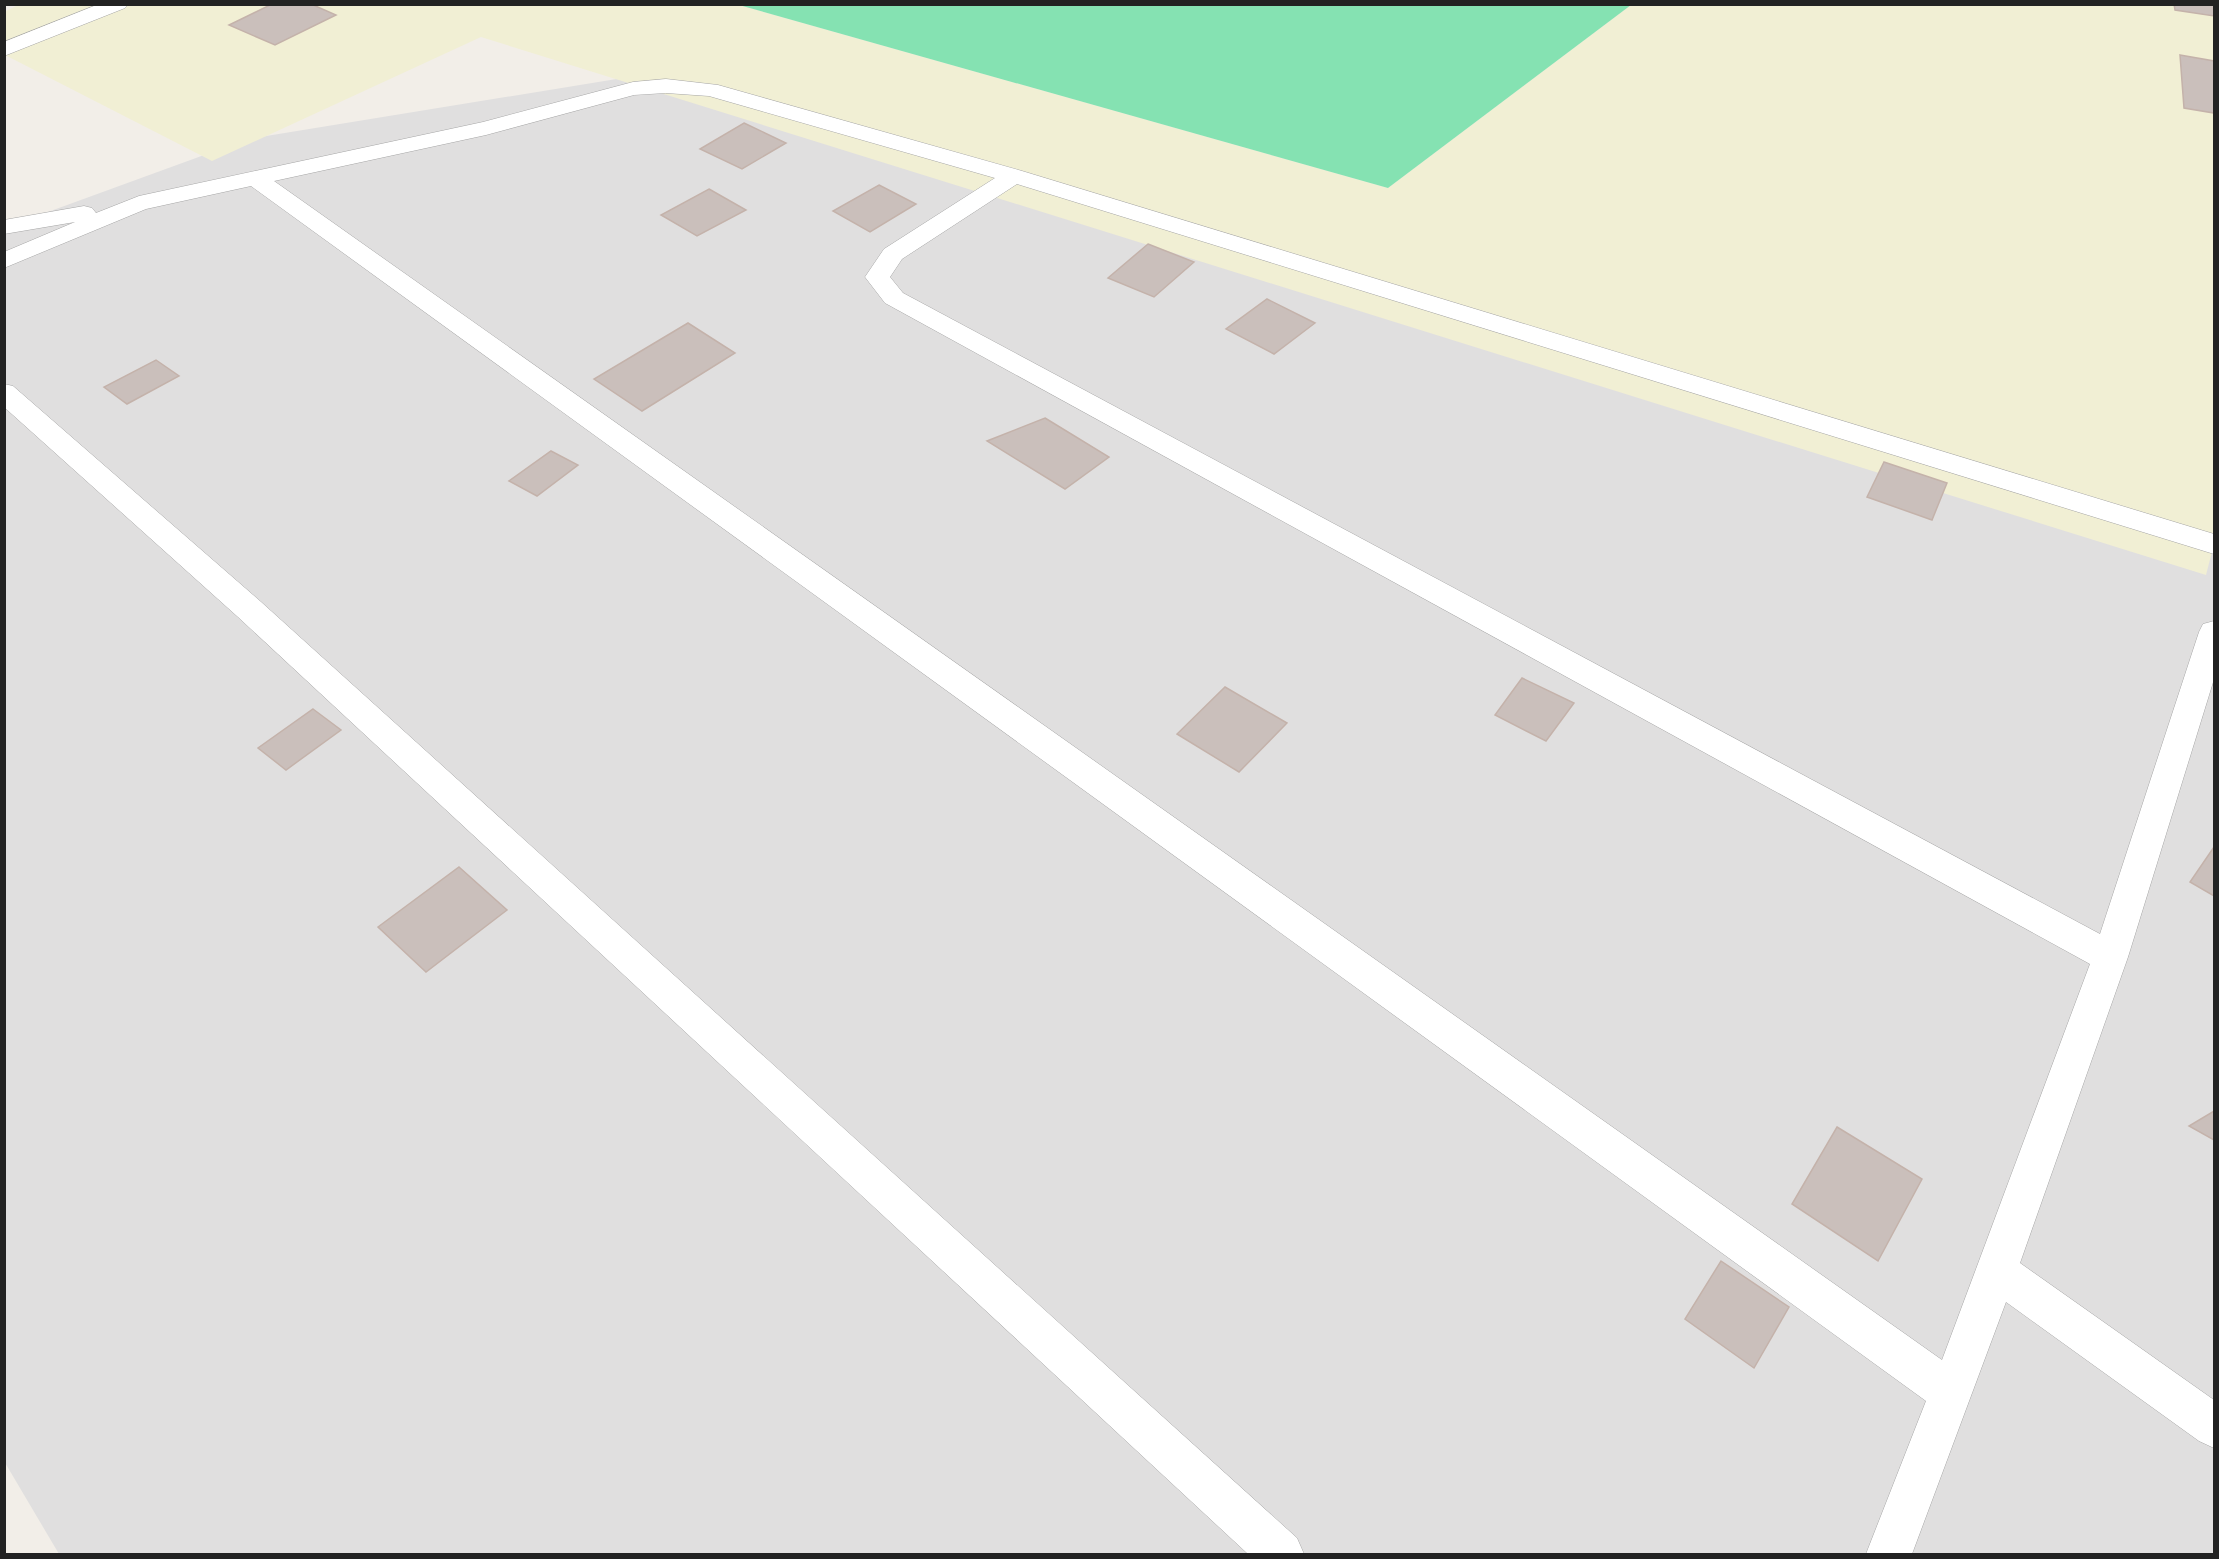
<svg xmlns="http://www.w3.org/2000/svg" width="2219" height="1559" viewBox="0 0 2219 1559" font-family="'Source Sans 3',sans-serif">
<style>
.residential{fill:#e0dfdf}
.farmland{fill:#f1efd4}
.pitch{fill:#85e2b2}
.building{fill:#cabfbb;stroke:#c4b2aa;stroke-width:1.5}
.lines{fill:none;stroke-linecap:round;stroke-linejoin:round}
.minor-casing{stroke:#a6a6a6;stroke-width:1}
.minor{fill:#fff;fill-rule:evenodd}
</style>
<rect width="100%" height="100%" fill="#f2eee8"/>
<path class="residential" d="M 739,59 L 2214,495 L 2214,1554 L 59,1554 L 4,1461 L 4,228 L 248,139 Z"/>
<path class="farmland" d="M 20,4 L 739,5 L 1388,188 L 1631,5 L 2214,5 L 2214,544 L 2206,575 L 481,37 L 212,161 L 5,55 L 4,12 Z"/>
<path class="pitch" d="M 739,5 L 1631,4 L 1631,5 L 1388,188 Z"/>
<path class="building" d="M 272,4 L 311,4 L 336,15 L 275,45 L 229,25 Z
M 2174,4 L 2214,4 L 2214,16 L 2175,10 Z
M 2180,55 L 2214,61 L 2214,113 L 2184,108 Z
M 744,123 L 786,143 L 742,169 L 700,149 Z
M 879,185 L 916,204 L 870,232 L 833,211 Z
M 709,189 L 746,210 L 697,236 L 661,215 Z
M 1148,244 L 1194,262 L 1154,297 L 1108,278 Z
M 1267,299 L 1315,323 L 1274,354 L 1226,329 Z
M 688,323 L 735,353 L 642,411 L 594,379 Z
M 156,360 L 179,376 L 127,404 L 104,387 Z
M 1045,418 L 1109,457 L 1065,489 L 987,441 Z
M 551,451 L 578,465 L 537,496 L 509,481 Z
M 1884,462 L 1947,483 L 1932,520 L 1867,497 Z
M 1522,678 L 1574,703 L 1546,741 L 1495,715 Z
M 1225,687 L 1287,723 L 1239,772 L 1177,734 Z
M 313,709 L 341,730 L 286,770 L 258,748 Z
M 2214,847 L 2214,896 L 2190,882 Z
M 459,867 L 507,910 L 426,972 L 378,927 Z
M 2214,1111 L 2214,1140 L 2189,1126 Z
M 1837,1127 L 1922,1179 L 1878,1261 L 1792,1204 Z
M 1721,1261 L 1789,1307 L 1754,1368 L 1685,1319 Z"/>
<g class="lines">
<defs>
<path id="minor" d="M 99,4 L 128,4 L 125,8 L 4,56 L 4,42 Z
M 666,79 L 718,85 L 1022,171 L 2214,534 L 2214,554 L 1017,184 L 902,259 L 890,277 L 903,293 L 2100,934 L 2199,632 L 2203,624 L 2214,621 L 2214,679 L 2128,957 L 2020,1263 L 2214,1400 L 2214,1448 L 2199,1441 L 2006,1302 L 1912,1554 L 1866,1554 L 1926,1401 L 251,186 L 146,209 L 4,268 L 4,252 L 75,222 L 4,234 L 4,220 L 84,206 L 92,208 L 96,213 L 139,196 L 483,122 L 633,82 ZM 666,93 L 709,96 L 995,178 L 884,249 L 865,277 L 885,303 L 2090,964 L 1942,1360 L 274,181 L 486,135 L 634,95 Z
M 4,384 L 13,386 L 260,601 L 1297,1538 L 1304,1554 L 1248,1554 L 238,617 L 4,407 Z"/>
</defs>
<use href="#minor" class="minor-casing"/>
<use href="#minor" class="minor"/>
</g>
<rect width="2219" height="1559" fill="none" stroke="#222222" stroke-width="12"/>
</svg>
